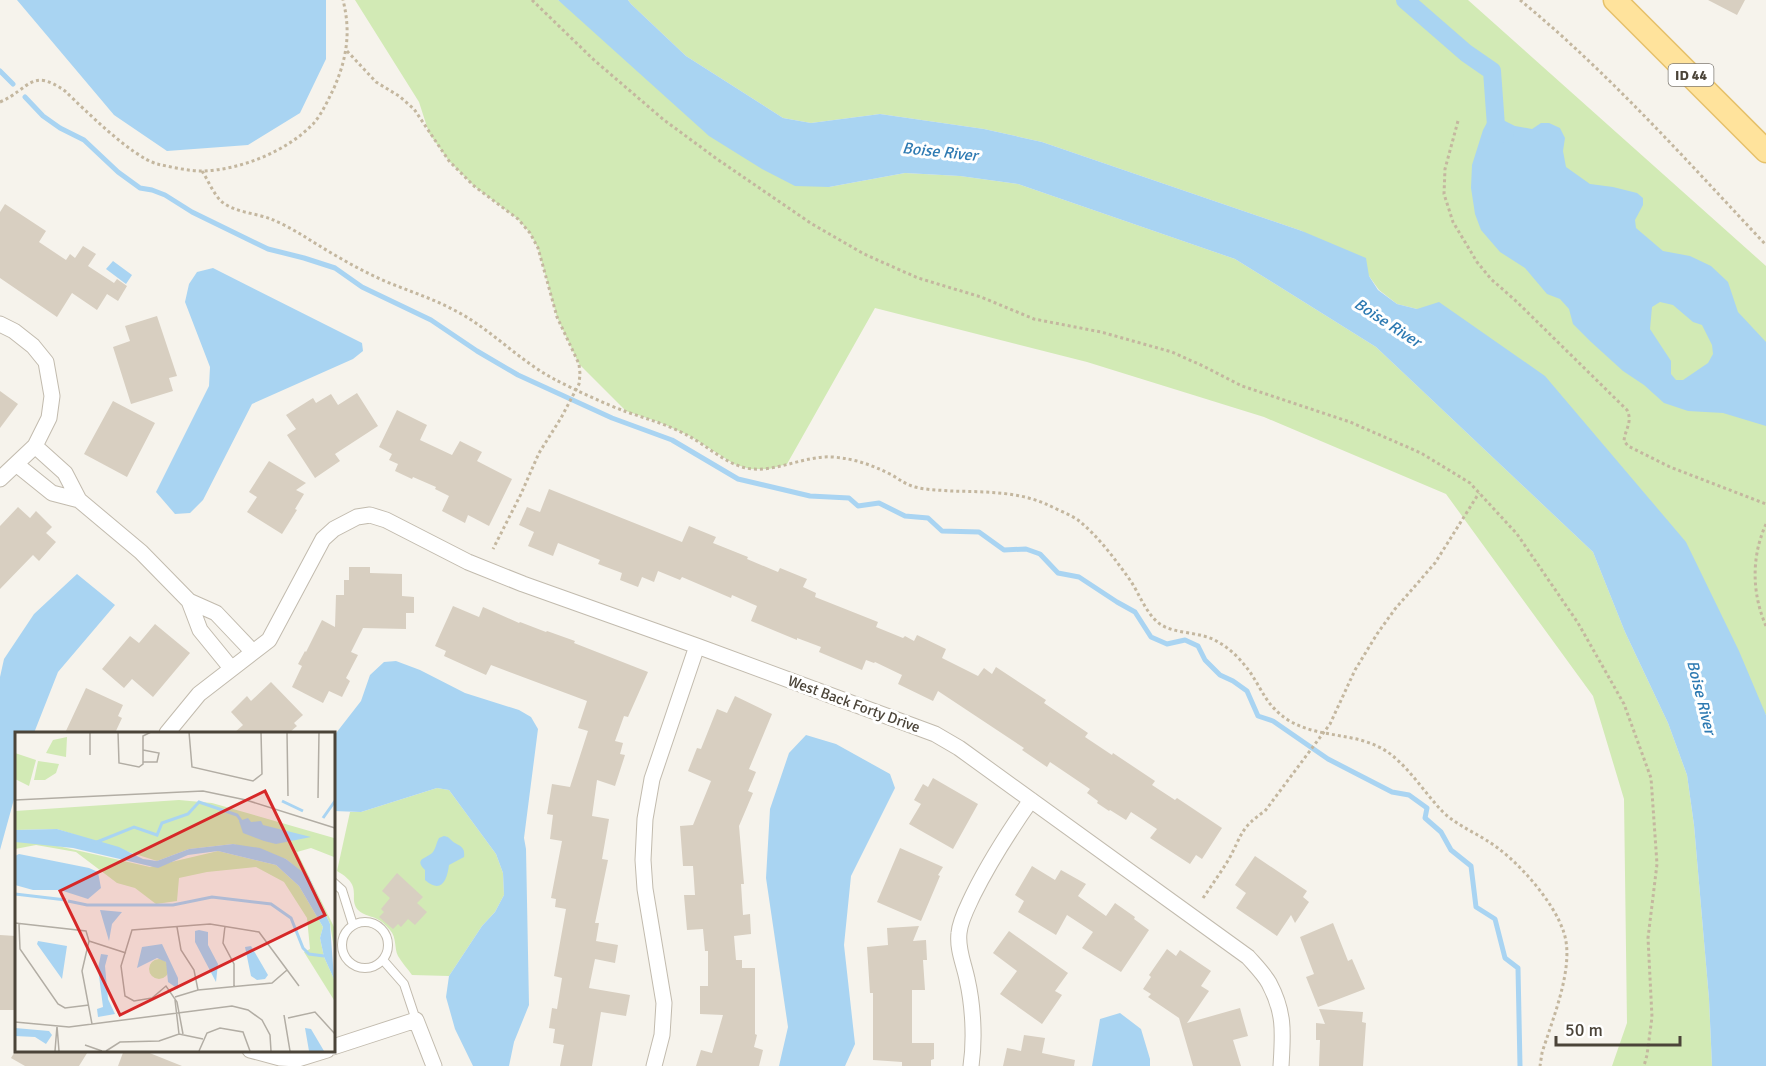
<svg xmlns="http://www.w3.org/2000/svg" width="1766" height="1066" viewBox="0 0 1766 1066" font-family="Signika,sans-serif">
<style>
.green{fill:#d2eab5}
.water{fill:#a9d4f2;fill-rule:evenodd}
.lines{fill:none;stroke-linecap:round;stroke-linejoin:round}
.stream{stroke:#a9d4f2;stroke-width:5}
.canal{stroke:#a9d4f2;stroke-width:18}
.building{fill:#d8cfc1}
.lane-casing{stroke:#c2bbae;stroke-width:10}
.street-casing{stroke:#c2bbae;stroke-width:17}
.primary-casing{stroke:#e6c16a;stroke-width:25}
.path{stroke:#c4b79f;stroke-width:3;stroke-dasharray:3 3;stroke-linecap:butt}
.lane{stroke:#fff;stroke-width:8}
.street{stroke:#fff;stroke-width:15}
.primary{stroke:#ffe39c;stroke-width:22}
.labels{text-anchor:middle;stroke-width:6;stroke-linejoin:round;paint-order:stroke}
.shield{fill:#fff;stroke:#817c74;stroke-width:1.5}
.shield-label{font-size:14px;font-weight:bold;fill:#4b4439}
.street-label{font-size:15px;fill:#4b4439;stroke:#fff}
.water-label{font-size:16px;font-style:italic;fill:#2e7ab2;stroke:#fff}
.inset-river{fill:none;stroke:#a9d4f2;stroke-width:3}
.inset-road{fill:none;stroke:#b2ada4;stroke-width:1.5}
.view{fill:#d62828;fill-opacity:0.15;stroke:#d62828;stroke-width:3}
.inset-edge{fill:none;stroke:#4b4439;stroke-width:3}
</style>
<rect width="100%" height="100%" fill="#f6f3ec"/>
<path class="green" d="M 355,0 L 558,0 L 829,187 L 905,173 L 960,176 L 1018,184 L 1235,259 L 1376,347 L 1593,552 L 1625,632 L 1668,723 L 1687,775 L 1694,825 L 1709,999 L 1712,1066 L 1612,1066 L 1627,1023 L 1624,799 L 1593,696 L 1446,494 L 1264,417 L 1087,362 L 875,308 L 787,464 L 769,469 L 750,469 L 734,464 L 690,436 L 659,422 L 626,411 L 579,364 L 557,317 L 538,248 L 530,233 L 518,219 L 474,186 L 449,161 L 429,133 L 419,102 Z
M 628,0 L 1468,0 L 1766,266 L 1766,715 L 1417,309 L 1397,304 L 1379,290 L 1369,276 L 1302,231 L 1042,142 L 984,129 L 880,114 L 811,123 L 783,118 L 686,56 L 631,4 Z
M 437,788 L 449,790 L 496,854 L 503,873 L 504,895 L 495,912 L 482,926 L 449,976 L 412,975 C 408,969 402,963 398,956 C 394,948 397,938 390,930 C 387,927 383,922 379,920 C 373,916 364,916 358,910 C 347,897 365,887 337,871 L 350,812 L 361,812 Z"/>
<path class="water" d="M 17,0 L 326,0 L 326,59 L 300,113 L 248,145 L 167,151 L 114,115 Z
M 558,0 L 628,0 L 631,4 L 686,56 L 783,118 L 811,123 L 880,114 L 984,129 L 1042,142 L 1302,231 L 1366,258 L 1369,276 L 1378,290 L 1397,304 L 1417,309 L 1439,302 L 1545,376 L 1686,542 L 1739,651 L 1766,715 L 1766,1066 L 1712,1066 L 1709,999 L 1694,825 L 1687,775 L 1668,723 L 1625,632 L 1593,552 L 1376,347 L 1235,259 L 1018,184 L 960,176 L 905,173 L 829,187 L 795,186 L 762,169 L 709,136 Z
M 1495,116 L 1515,126 L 1532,129 L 1541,123 L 1549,123 L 1560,128 L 1565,138 L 1563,151 L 1566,167 L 1590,184 L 1613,187 L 1637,193 L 1643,198 L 1643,205 L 1635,220 L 1636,228 L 1663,251 L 1690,256 L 1711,266 L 1728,282 L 1738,312 L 1766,342 L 1766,426 L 1723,413 L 1688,411 L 1664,403 L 1644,385 L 1623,371 L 1590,341 L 1573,324 L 1569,309 L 1560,299 L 1547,294 L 1525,268 L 1500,252 L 1481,230 L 1475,214 L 1471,188 L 1472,165 L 1483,130 L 1489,119 ZM 1660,302 L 1673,305 L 1693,322 L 1702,325 L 1712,345 L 1713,354 L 1708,363 L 1683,380 L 1676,380 L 1671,374 L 1671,361 L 1650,329 L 1652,307 Z
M 113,261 L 132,275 L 126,284 L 106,269 Z
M 213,268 L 362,343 L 363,351 L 353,359 L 252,404 L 203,500 L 190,513 L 175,514 L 156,492 L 209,386 L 210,367 L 185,302 L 189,284 L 197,272 Z
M 77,574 L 115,605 L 58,672 L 34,733 L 16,733 L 16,792 L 0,850 L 0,677 L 4,659 L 34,614 Z
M 396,661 L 420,670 L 465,693 L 519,710 L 531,717 L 538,729 L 524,838 L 526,849 L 529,1005 L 514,1042 L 509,1066 L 473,1066 L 455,1029 L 446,997 L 449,976 L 482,926 L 495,912 L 504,895 L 503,873 L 496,854 L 449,790 L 437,788 L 361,812 L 333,811 L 333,737 L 361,701 L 370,675 L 384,662 Z
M 806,735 L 836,744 L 890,774 L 895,788 L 851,876 L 844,945 L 855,1044 L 845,1066 L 779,1066 L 788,1027 L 766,878 L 770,809 L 789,753 Z
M 444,836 C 450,837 450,840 455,843 C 462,847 465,848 464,857 L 449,865 C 447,881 441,894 425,880 L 425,870 C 413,858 427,859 433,852 C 436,848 436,843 439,838 Z
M 1120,1013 L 1141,1029 L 1150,1059 L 1150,1066 L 1092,1066 L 1100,1019 Z"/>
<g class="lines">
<path class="stream" d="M 0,71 L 13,84
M 25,97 L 43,116 L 60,128 L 84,140 L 118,172 L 140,188 L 152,190 L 165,195 L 192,212 L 268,249 L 304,258 L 335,268 L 362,287 L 431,320 L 477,351 L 518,375 L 612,418 L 672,440 L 738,479 L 810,496 L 849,498 L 858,506 L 879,503 L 905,516 L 928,518 L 942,531 L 979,532 L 1004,550 L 1026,549 L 1040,554 L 1058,573 L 1079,577 L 1117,602 L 1135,612 L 1151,637 L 1167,644 L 1185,640 L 1198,646 L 1205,660 L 1220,675 L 1233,681 L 1247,691 L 1258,716 L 1273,721 L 1328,759 L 1392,792 L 1409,795 L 1427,808 L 1425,818 L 1441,832 L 1451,850 L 1471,866 L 1476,907 L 1495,919 L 1505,958 L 1518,968 L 1520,1066"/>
<path class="canal" d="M 1405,0 L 1466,53 L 1492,71 L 1496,126 L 1505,134"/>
</g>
<path class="building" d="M 1708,0 L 1745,0 L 1737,15 Z
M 5,204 L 46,231 L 39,242 L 66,260 L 70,254 L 75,258 L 83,246 L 96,254 L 88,266 L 114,283 L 117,279 L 127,286 L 118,301 L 107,294 L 97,310 L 72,293 L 57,317 L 0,278 L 0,212 Z
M 157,316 L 177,376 L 169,378 L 173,391 L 131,404 L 113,347 L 130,341 L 125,326 Z
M 0,391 L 18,404 L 0,428 Z
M 357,393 L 378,426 L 335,454 L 340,461 L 315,478 L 287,435 L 296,429 L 286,415 L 313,398 L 316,403 L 331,394 L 338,405 Z
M 113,401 L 155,423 L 127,477 L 84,454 Z
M 397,410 L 427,425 L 420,440 L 452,455 L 460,441 L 482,452 L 477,461 L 512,479 L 489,526 L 468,515 L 465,523 L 442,511 L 449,496 L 435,489 L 436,487 L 413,477 L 412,479 L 395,471 L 398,464 L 389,460 L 392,454 L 379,447 Z
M 269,461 L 306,483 L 296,490 L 304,494 L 295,509 L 297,510 L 282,534 L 247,512 L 257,497 L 249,492 Z
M 549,489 L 682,542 L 689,526 L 716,537 L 713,543 L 748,557 L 747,559 L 778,572 L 780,568 L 807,579 L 803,587 L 816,593 L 815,597 L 878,622 L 876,627 L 903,638 L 905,636 L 914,641 L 917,635 L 946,649 L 942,658 L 978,676 L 984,668 L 992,674 L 996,667 L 1046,700 L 1044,703 L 1088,733 L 1085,737 L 1112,755 L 1113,753 L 1155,781 L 1152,785 L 1175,800 L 1177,798 L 1222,828 L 1202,859 L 1196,855 L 1190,864 L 1150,838 L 1157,829 L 1131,812 L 1126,820 L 1110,810 L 1109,811 L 1097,803 L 1098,801 L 1087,793 L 1090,789 L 1050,762 L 1047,767 L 1022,750 L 1024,748 L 938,691 L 933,701 L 898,684 L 902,675 L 875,662 L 874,663 L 866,660 L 862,670 L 819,652 L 821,647 L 797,638 L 797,640 L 751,621 L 757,606 L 732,595 L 731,598 L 682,577 L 680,580 L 658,571 L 654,582 L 642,577 L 638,587 L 620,580 L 622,573 L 598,564 L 600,560 L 558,543 L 553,556 L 528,546 L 534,532 L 519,525 L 527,507 L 540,512 Z
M 18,507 L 30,518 L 36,511 L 52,527 L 46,533 L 56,542 L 39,561 L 33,555 L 0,589 L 0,526 Z
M 349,567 L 370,567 L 370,573 L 402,574 L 402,596 L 414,597 L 414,613 L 406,613 L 406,629 L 363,628 L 351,652 L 358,655 L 346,678 L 350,681 L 342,697 L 329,691 L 323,703 L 292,687 L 302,666 L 298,664 L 305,651 L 306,652 L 322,620 L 335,627 L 336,595 L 344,595 L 344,580 L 349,580 Z
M 453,606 L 479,617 L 483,607 L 519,623 L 520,622 L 546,632 L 547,631 L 575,641 L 574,643 L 648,672 L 628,717 L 624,716 L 615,741 L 623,743 L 620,754 L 625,755 L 615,786 L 597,780 L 592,816 L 609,819 L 602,859 L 608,860 L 595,923 L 599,923 L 596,941 L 618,945 L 615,963 L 595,959 L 589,988 L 630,995 L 626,1016 L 601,1012 L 592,1066 L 560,1066 L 564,1045 L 553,1043 L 555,1029 L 549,1028 L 552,1008 L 557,1009 L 562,978 L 554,976 L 566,909 L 555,907 L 556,899 L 551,898 L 562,841 L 550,839 L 553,815 L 547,814 L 552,784 L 570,787 L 588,731 L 578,728 L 587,701 L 491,665 L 486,675 L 444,656 L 446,651 L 435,646 Z
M 155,624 L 190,653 L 153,697 L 132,679 L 124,688 L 102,669 L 130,636 L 139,643 Z
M 271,682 L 303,715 L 294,723 L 297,726 L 289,733 L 234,733 L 243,725 L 231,712 L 247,696 L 251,701 Z
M 86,688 L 123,705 L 118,716 L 122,718 L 115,733 L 65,733 Z
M 735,696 L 772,714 L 749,769 L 756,772 L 748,791 L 753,793 L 739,826 L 744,884 L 741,884 L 743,915 L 750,914 L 751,934 L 734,936 L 736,960 L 742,960 L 742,968 L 755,968 L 755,1034 L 757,1035 L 754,1047 L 763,1050 L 759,1066 L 696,1066 L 701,1050 L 712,1053 L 723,1015 L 700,1014 L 700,986 L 708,986 L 708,951 L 705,951 L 703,929 L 687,930 L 684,895 L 695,895 L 693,866 L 683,866 L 680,826 L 693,825 L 711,781 L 688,771 L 697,748 L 701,749 L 717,709 L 727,713 Z
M 933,778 L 978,804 L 953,849 L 909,824 L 921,804 L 914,800 L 923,784 L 928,787 Z
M 900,848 L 943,867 L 938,875 L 940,876 L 921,921 L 877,902 Z
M 1255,856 L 1307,891 L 1303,897 L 1309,902 L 1295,923 L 1291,915 L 1277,936 L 1236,908 L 1246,893 L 1235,885 Z
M 1032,866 L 1055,880 L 1061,870 L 1086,884 L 1078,896 L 1106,916 L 1115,903 L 1135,917 L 1134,919 L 1149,930 L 1121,972 L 1082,948 L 1093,932 L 1067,915 L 1056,935 L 1018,912 L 1024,901 L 1015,895 Z
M 397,873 L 423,897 L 417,903 L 427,912 L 415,925 L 408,919 L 401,927 L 398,924 L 393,929 L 379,917 L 384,912 L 381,909 L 390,898 L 382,891 Z
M 1333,923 L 1348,961 L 1352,959 L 1365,989 L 1318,1007 L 1306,977 L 1314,974 L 1300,937 Z
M 919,926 L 913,941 L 926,940 L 927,960 L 923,960 L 925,990 L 912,990 L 912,1043 L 934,1043 L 934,1059 L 931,1060 L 931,1066 L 902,1066 L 902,1062 L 873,1060 L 873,993 L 870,993 L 867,947 L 888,945 L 887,928 Z
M 1009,931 L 1068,973 L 1055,991 L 1062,995 L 1042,1024 L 1000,994 L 1017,971 L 993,953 Z
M 0,935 L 16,936 L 16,1010 L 0,1010 Z
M 1167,949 L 1176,956 L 1180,950 L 1211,971 L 1201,986 L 1209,991 L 1187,1023 L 1240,1008 L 1248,1036 L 1233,1040 L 1241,1066 L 1193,1066 L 1179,1018 L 1148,997 L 1151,994 L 1143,989 L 1151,977 L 1149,975 Z
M 1319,1009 L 1363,1012 L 1362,1022 L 1366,1023 L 1363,1066 L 1319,1066 L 1320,1040 L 1316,1040 L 1316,1023 L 1325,1024 Z
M 1024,1035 L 1045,1038 L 1042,1053 L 1075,1060 L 1074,1066 L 1003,1066 L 1007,1048 L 1021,1051 Z
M 16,1050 L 89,1050 L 79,1066 L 25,1066 L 11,1058 Z
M 124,1050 L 142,1050 L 182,1066 L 118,1066 Z"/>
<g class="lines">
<defs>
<path id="lane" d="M 333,882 L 342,890 L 353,925
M342 945a23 23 0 1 1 46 0a23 23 0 1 1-46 0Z
M 383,960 L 404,984 L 416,1020"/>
<path id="street" d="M 0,324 L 14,331 L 33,346 L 46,362 L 52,396 L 49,418 L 35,446 L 0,479
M 35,446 L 65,473 L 79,500 L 141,552 L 189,601 L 216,613 L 253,652
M 16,464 L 52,493 L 79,500
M 189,601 L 200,630 L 231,668
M 167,733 L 199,694 L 269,640 L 323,539 L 334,529 L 357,517 L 370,515 L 386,520 L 468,562 L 523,584 L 697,646 L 935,734 L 959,748 L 1248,957 C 1255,965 1264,974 1269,983 C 1285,1013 1283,1033 1281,1066
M 333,1047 L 416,1020 L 434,1066
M 250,1050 L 280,1058 L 298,1059 L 327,1050
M 654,1066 L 662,1035 L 664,1003 L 645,889 L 643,860 L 645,819 L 652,779 L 697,646
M 971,1066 C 975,1039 973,1005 967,979 C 964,964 957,949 959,933 C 960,920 968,906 973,895 C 990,861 1010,830 1031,800"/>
<path id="primary" d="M 1615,0 L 1766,151"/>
</defs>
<use href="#lane" class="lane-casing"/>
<use href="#street" class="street-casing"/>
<use href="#primary" class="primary-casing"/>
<path class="path" d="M 532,0 L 594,60 L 664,120 L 717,159 L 812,224 L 864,254 L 918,278 L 981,297 L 1034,319 L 1101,332 L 1172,352 L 1203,366 L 1242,386 L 1350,422 L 1421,453 L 1470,483 L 1517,534 L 1578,623 L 1624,704 L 1651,778 L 1657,864 L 1648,938 L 1652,1017 L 1647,1055 L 1644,1066
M 1520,0 C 1609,73 1687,161 1766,245
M 347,51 L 376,82 L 399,96 L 414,109 L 449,161 L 474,186 L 518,219 L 530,233 L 538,248 L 557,317 L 579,364 L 580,374 L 579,384 L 561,418 L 539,453 L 521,494 L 493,549
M 0,102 C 30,89 31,67 65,91 C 86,111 131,156 157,164 C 171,167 188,171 202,171 C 241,170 287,151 313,124 C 322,114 328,100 334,88 C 347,58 351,32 343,0
M 1458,121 L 1445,169 L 1444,194 L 1453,222 L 1477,262 L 1491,279 L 1517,302 L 1627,410 C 1633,422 1625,429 1624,441 L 1628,446 L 1670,467 L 1766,504
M 202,171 C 208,180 213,193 221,201 C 233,212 255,213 271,219 C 281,223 292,229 302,235 C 329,252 357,269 387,282 C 409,291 431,298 452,309 C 489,327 518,360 554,379 C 575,390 605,404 627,412 C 647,419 666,424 685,434 C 705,444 724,463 746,468 C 774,474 804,455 833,457 C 856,459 872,465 892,475 C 900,480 907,485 915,487 C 927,490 939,490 951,491 C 983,492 1016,491 1046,504 C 1056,509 1069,514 1078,520 C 1098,536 1115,559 1130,580 C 1139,593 1146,614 1160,624 C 1176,635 1201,631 1218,642 C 1231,649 1242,661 1250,672 C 1264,693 1266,705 1288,720 C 1317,738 1351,732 1381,748 C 1404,760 1423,791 1442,811 C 1455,824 1470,830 1486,840 C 1515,857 1554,901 1564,933 C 1575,967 1552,1020 1542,1053 L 1540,1066
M 1766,524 C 1751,557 1752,594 1766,626
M 1203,898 C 1212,885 1221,872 1229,859 C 1242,835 1240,828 1265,811 L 1330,724 L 1355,670 L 1377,634 L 1395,609 L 1435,563 L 1479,493"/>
<use href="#lane" class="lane"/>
<use href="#street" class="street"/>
<use href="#primary" class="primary"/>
</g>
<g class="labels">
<rect class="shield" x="1668.5" y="64" width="45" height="22" rx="4.5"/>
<g class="shield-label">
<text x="1691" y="80">ID 44</text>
</g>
<g class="street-label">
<text transform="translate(854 704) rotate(20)" y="5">West Back Forty Drive</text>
</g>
<g class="water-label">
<text transform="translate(940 151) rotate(6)" y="6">Boise River</text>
<text transform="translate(1388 322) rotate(33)" y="6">Boise River</text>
<text transform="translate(1702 697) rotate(76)" y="6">Boise River</text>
</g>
</g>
<g transform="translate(15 732)">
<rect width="320" height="320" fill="#f6f3ec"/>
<path d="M 52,5 L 51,25 L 31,21 L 38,8 ZM 0,21 L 21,28 L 14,54 L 0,47 ZM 23,29 L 44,32 L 41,41 L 30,48 L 19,48 ZM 164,68 L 197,71 L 319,106 L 319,125 L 296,116 L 282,120 L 319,195 L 319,216 L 315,192 L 295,147 L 271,127 L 218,112 L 174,117 L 142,129 L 42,97 L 0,98 L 0,79 ZM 21,109 L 135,135 L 203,119 L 261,133 L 284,154 L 308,195 L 305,206 L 309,225 L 319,247 L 319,268 L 289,220 L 295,217 L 292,186 L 269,150 L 241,135 L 192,140 L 164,146 L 162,169 L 141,172 L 120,156 L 102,151 L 61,120 L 21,113 L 0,117 L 0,110 ZM134 237a10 10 0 1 1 20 0a10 10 0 1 1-20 0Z" fill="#d2eab5"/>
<path d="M 233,86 L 236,90 L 246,89 L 248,93 L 296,105 L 261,112 L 249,109 L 228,101 L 224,89 ZM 42,97 L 104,115 L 128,127 L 142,129 L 174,117 L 218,112 L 245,116 L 271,127 L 294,145 L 315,192 L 319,247 L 309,225 L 305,206 L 308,195 L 284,154 L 261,133 L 203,119 L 173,123 L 143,136 L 58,116 L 0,110 L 0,98 ZM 4,122 L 74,136 L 83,140 L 86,156 L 73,167 L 45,158 L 18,158 L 0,153 L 0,124 ZM 85,178 L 107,180 L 97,192 L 94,209 ZM 184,198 L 193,200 L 193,213 L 203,232 L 201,250 L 180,210 L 180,199 ZM 23,209 L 52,214 L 47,247 L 22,212 ZM 147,212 L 163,246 L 163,257 L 153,250 L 151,230 L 142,226 L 122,236 L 127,215 ZM 236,214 L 253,243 L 250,247 L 242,248 L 236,244 L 230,215 ZM 86,222 L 93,223 L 90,234 L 93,267 L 100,282 L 83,285 L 82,277 L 88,275 L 83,236 ZM 0,296 L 34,299 L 37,303 L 31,312 L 20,305 L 0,304 ZM 290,296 L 296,297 L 309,319 L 294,319 Z" fill="#a9d4f2"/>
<path class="inset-river" d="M 267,69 L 288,79M 308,86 L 320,69M 77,112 L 119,95 L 142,103 L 147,91 L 173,82 L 184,70 L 222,83 L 227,90M 0,162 L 51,168M 53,169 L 72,173 L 158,173 L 197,165 L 256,172 L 276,186 L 288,216 L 294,222 L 309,224"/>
<path class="inset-road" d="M 75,0 L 75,23M 103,0 L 104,31 L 124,35 L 128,32 L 128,4 L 136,0M 174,0 L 177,35 L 238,49 L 247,42 L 246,0M 272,0 L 273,64M 128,30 L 142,30 L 144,21 L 128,18M 303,66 L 304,0M 0,68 L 188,59 L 231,68 L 320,96M 0,191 L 71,199 L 74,209 L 67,239 L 77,292M 4,192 L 5,217 L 43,272 L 50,276 L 74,273M 210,194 L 208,211 L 219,232 L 219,255M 162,195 L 166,218 L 179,238 L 183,258M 74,209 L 111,221M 160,265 L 183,258 L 257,251 L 272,238M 160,268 L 164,302M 269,283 L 275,319M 273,286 L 300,280 L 320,302M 0,290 L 54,295 L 217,274 L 233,278 L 247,288 L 255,303 L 256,319M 168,302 L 162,270 L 151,254 L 137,266 L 119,269 L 110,264 L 106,234 L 117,198 L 195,192 L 244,200 L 284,254M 70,313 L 87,319M 40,319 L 42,294 L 44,319M 91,319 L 105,310 L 144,309 L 164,302 L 188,307M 184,319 L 192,301 L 205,296 L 228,300 L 235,319"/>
<path class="view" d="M 250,59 L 310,183 L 105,283 L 45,159 Z"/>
<rect width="320" height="320" class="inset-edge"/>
</g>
<path d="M1556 1036v9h124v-9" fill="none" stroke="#4b4439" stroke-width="3"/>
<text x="1565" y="1036" font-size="18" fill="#4b4439" stroke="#ffffff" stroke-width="4.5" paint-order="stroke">50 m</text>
</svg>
